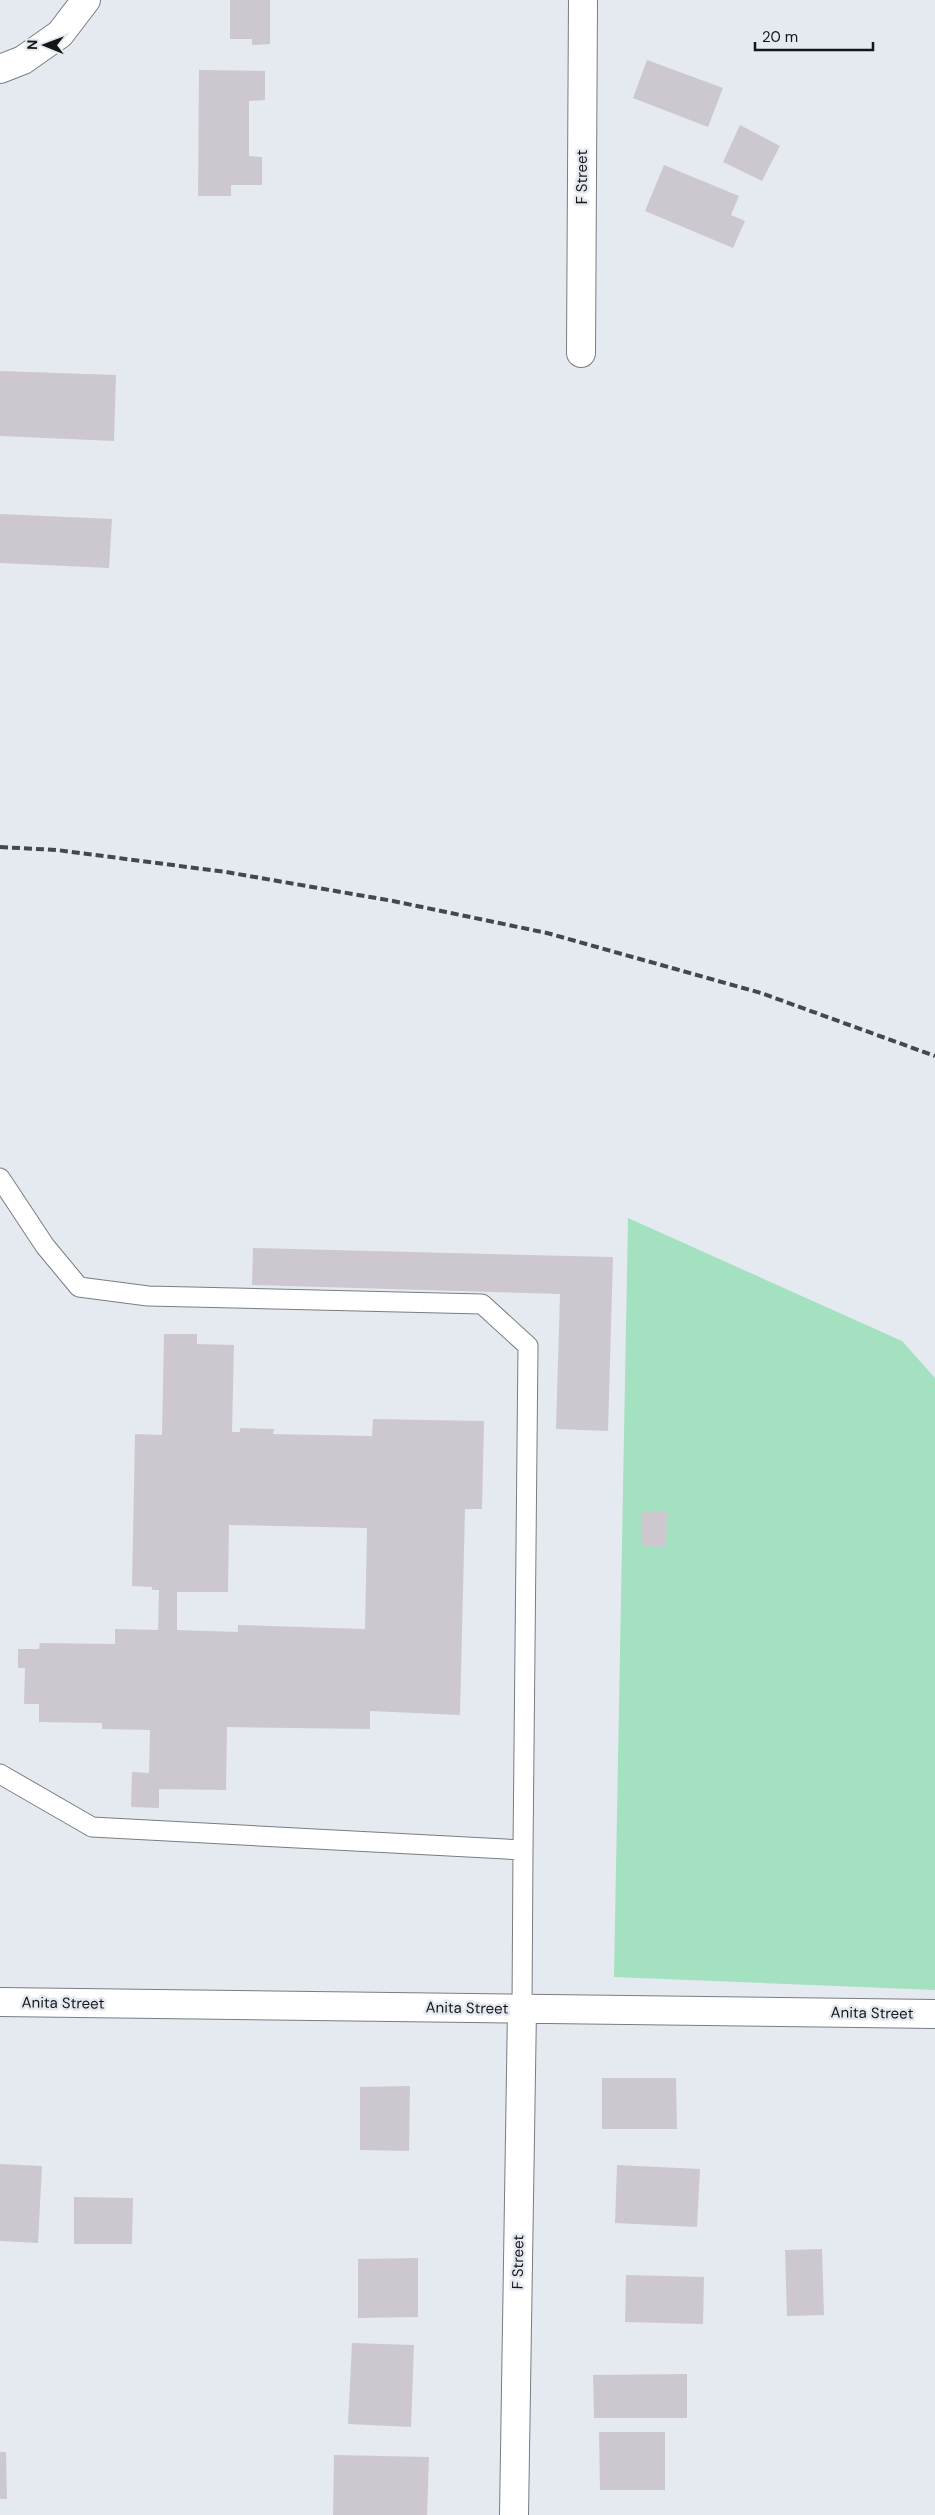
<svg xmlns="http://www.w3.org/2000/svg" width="935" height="2515" viewBox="0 0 935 2515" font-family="'DM Sans',sans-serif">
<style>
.green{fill:#a3e1c0}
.building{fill:#cdc8cf;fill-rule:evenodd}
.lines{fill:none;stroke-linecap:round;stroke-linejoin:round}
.service-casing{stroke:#787d83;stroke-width:21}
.minor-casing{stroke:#787d83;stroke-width:30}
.service{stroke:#fff;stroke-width:19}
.minor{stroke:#fff;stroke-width:28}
.rail{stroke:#45484b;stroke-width:4;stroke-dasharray:8 4;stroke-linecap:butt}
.labels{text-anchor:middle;stroke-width:5;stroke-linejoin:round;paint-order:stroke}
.street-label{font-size:15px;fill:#141618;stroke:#e4eaf0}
</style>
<rect width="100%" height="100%" fill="#e4eaf0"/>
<path class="green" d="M 628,1218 L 902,1341 L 935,1378 L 935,1990 L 614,1977 Z"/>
<path class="building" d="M 230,0 L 270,0 L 270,44 L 252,45 L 252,39 L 230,39 Z
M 647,60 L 723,88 L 708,127 L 633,98 Z
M 199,70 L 265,71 L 265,100 L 249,101 L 249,156 L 262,157 L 262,185 L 231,185 L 231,196 L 198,196 Z
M 740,125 L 780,146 L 762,181 L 723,162 Z
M 664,165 L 739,196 L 731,215 L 745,221 L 733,248 L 645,211 Z
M 0,371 L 116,375 L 114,441 L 0,436 Z
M 0,514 L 112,519 L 109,568 L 0,563 Z
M 253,1248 L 613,1257 L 608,1431 L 556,1429 L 560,1294 L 252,1285 Z
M 164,1334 L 197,1334 L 197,1344 L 234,1345 L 232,1432 L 240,1432 L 240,1428 L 274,1429 L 273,1434 L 372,1436 L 373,1419 L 484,1421 L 482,1509 L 465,1509 L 460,1715 L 370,1711 L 370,1729 L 227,1727 L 226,1790 L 159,1789 L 159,1808 L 131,1807 L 132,1772 L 149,1773 L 150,1730 L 102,1729 L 102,1723 L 39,1722 L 39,1704 L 24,1704 L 25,1668 L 18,1668 L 18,1649 L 39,1649 L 40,1643 L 115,1644 L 115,1629 L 158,1630 L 159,1590 L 152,1590 L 152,1587 L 132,1586 L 135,1434 L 162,1435 ZM 229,1525 L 367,1528 L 365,1629 L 238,1625 L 238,1632 L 177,1630 L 177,1592 L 228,1592 Z
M 642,1511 L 667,1512 L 666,1547 L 642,1546 Z
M 602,2078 L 676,2078 L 677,2129 L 602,2129 Z
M 410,2086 L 409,2151 L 360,2150 L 360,2087 Z
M 0,2164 L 42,2166 L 38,2243 L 0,2241 Z
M 617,2165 L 700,2169 L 697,2227 L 615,2223 Z
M 74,2197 L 133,2198 L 132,2244 L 74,2244 Z
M 822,2249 L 824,2315 L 787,2316 L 785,2250 Z
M 418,2258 L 418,2317 L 358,2318 L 358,2259 Z
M 626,2275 L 704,2277 L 703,2324 L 625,2322 Z
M 352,2343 L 414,2345 L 411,2427 L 348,2424 Z
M 687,2374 L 687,2418 L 594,2418 L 593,2375 Z
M 599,2432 L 665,2432 L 665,2490 L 600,2490 Z
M 0,2452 L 6,2452 L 7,2499 L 0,2499 Z
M 334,2455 L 429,2457 L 427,2515 L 333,2515 Z"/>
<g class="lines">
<defs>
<path id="service" d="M 0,1178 L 45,1246 L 79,1287 L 148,1296 L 482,1304 L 528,1346 L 523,1850
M 0,1774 L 92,1827 L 523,1850 L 522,2009"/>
<path id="minor" d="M 0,69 L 23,60 L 60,34 L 86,0
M 581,353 L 583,0
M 0,2002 L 935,2014
M 514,2515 L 522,2009"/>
</defs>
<use href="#service" class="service-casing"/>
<use href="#minor" class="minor-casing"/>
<use href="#service" class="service"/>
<use href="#minor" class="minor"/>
<path class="rail" d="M 0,847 L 57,850 L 226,872 L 393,901 L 547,933 L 761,993 L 935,1056"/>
</g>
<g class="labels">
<g class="street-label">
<text transform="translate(582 177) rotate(-90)" y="5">F Street</text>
<text transform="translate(63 2003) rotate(1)" y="5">Anita Street</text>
<text transform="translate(467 2008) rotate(1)" y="5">Anita Street</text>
<text transform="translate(872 2013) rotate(1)" y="5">Anita Street</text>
<text transform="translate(518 2262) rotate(-89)" y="5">F Street</text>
</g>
</g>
<g transform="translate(45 45) rotate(271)" stroke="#e4eaf0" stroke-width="4" paint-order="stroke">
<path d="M0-4L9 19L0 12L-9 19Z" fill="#141618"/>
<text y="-8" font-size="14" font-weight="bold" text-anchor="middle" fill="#141618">N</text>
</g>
<path d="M755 42v8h118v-8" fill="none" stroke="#141618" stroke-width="2.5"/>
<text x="762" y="42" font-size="15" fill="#141618" stroke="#e4eaf0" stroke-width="4" paint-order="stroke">20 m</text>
</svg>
